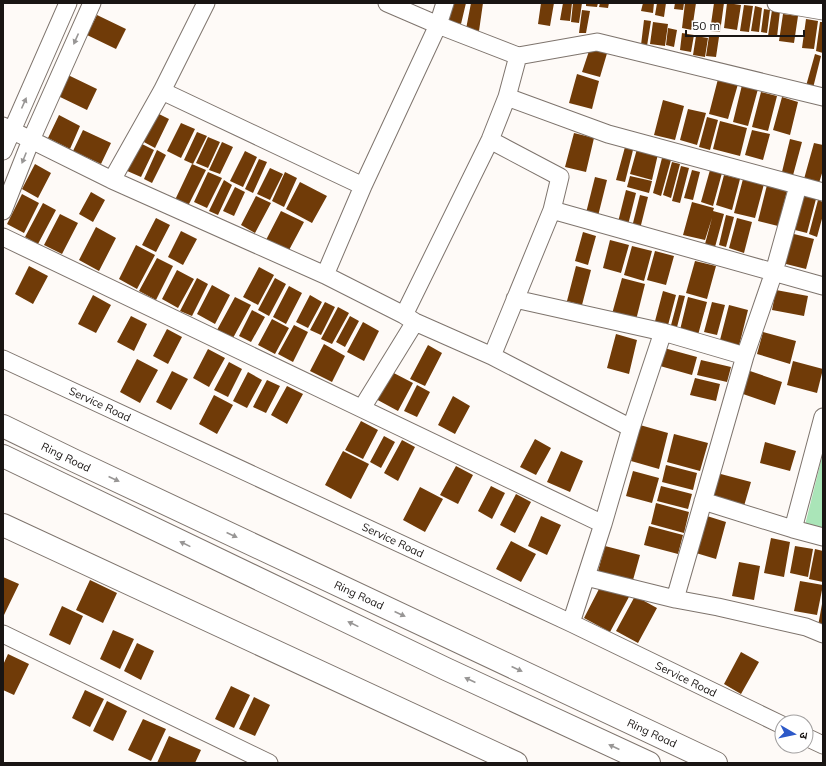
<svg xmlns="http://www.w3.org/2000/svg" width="826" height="766" viewBox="0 0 826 766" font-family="Mulish,'Noto Sans Devanagari',sans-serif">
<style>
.green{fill:#aae5b8}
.building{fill:#703b08}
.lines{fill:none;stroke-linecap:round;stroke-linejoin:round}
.street-casing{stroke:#7e746d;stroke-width:19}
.secondary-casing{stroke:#7e746d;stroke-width:24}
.primary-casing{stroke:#7e746d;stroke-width:24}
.street{stroke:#fff;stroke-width:17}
.secondary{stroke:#fff;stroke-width:22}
.primary{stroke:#fff;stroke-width:22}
.oneway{fill:#989695}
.labels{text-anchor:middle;stroke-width:4;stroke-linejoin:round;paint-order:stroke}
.street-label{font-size:11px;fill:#191513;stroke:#fff}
</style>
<rect width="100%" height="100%" fill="#fefaf7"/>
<path class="green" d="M 823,453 L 823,529 L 805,525 Z"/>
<path class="building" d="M 452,3 L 466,3 L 461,24 L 449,21 Z
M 471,3 L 483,3 L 479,31 L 466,29 Z
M 541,3 L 554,3 L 550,26 L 538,24 Z
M 563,3 L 572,3 L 570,21 L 560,20 Z
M 573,3 L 582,3 L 579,23 L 571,22 Z
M 586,3 L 598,3 L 597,7 L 586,6 Z
M 600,3 L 609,3 L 608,8 L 599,7 Z
M 643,3 L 654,3 L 653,13 L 641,11 Z
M 657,3 L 666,3 L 664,17 L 655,15 Z
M 675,3 L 684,3 L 683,10 L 674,9 Z
M 685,3 L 696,3 L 692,30 L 682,28 Z
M 714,3 L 724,3 L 720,32 L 710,31 Z
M 727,3 L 741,5 L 737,30 L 724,28 Z
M 744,5 L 753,6 L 749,32 L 740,31 Z
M 755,6 L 762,8 L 759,32 L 751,31 Z
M 764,9 L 770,10 L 767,33 L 761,32 Z
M 582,10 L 590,11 L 586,33 L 579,33 Z
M 772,10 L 780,11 L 777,37 L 768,36 Z
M 783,14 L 798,16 L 794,43 L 779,41 Z
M 97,15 L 126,29 L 116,49 L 87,35 Z
M 806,19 L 818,21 L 814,49 L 802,48 Z
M 644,20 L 651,21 L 647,46 L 641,45 Z
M 653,22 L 668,24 L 665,46 L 650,44 Z
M 820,22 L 823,22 L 823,53 L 816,51 Z
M 668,28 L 677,30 L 674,47 L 666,45 Z
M 682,33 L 694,35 L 691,52 L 680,50 Z
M 696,36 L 708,38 L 705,57 L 693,55 Z
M 709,36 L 719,37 L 716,57 L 706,56 Z
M 591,45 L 608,50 L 600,77 L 582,72 Z
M 815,54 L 821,56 L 813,88 L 806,86 Z
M 577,74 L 599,81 L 592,109 L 569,103 Z
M 68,75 L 97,89 L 87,110 L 58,96 Z
M 718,79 L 738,84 L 728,119 L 709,114 Z
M 742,85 L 758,89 L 748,126 L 733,122 Z
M 761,92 L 777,96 L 768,131 L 752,127 Z
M 782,97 L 798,102 L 790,135 L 773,130 Z
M 663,100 L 684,106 L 675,140 L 654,135 Z
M 688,109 L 706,113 L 697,145 L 680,140 Z
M 155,112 L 169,119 L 155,148 L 142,141 Z
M 59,115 L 80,126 L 70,149 L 48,138 Z
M 707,117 L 718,120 L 710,150 L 699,147 Z
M 720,121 L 747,128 L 740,156 L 713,149 Z
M 181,123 L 195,129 L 181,158 L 167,151 Z
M 83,130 L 111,143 L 101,164 L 73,151 Z
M 752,130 L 770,134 L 763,160 L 745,155 Z
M 197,132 L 207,136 L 193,164 L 184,160 Z
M 574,133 L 594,138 L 586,172 L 565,167 Z
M 208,137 L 220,142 L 208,168 L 196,163 Z
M 790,139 L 802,142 L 792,179 L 781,176 Z
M 138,142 L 154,150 L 141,177 L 125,170 Z
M 222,142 L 233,147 L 220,174 L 209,170 Z
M 814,143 L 823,145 L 823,170 L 819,183 L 804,179 Z
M 625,147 L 633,150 L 625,182 L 616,180 Z
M 637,149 L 658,154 L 652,180 L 630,174 Z
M 157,150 L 166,155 L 152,183 L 144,179 Z
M 245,151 L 257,157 L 243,187 L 230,181 Z
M 662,158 L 671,160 L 661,196 L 653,193 Z
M 259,159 L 267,162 L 253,193 L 245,189 Z
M 672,162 L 680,164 L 671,198 L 663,195 Z
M 35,164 L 51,173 L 38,198 L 22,189 Z
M 192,164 L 206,170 L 188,206 L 175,200 Z
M 681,166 L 689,168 L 680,203 L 672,201 Z
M 270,168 L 283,174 L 270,200 L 257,194 Z
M 692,170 L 700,172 L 693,200 L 684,198 Z
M 710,170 L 722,173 L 713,206 L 701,202 Z
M 208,172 L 222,178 L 207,208 L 194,202 Z
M 285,172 L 297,178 L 284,207 L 272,201 Z
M 724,175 L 740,179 L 732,210 L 716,205 Z
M 630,176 L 652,181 L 649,193 L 627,187 Z
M 595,177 L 607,180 L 598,216 L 586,213 Z
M 743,179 L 764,184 L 755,218 L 734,213 Z
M 224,180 L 232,185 L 218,215 L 209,211 Z
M 300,182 L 327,196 L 312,223 L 286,209 Z
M 767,185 L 787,191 L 778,226 L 758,221 Z
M 235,187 L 245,192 L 234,216 L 223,211 Z
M 626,190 L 636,193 L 628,225 L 618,222 Z
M 91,192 L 105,200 L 93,222 L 79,214 Z
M 22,194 L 39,203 L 24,233 L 7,224 Z
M 640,195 L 648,197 L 640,229 L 632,227 Z
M 256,196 L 271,203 L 255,233 L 241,225 Z
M 804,196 L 816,199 L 807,233 L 795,230 Z
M 818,200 L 823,202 L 823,215 L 817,237 L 809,234 Z
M 692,202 L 714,208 L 713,211 L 724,214 L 715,247 L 705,244 L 712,218 L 705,240 L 683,235 Z
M 43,203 L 56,210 L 38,244 L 25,237 Z
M 281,211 L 304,222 L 288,252 L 266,240 Z
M 60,214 L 78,223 L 62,254 L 44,245 Z
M 726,215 L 734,217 L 726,247 L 719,245 Z
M 156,218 L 170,225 L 156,252 L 142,245 Z
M 737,218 L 752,222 L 744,253 L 729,248 Z
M 96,227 L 116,238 L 99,271 L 79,260 Z
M 181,231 L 197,239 L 183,265 L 168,257 Z
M 583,232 L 596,236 L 588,265 L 575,261 Z
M 790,233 L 814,239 L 806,269 L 782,263 Z
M 610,240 L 629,245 L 621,273 L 603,268 Z
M 136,245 L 155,255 L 137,289 L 119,279 Z
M 632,246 L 652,251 L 644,281 L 624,275 Z
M 655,251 L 674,256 L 666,285 L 647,280 Z
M 157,258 L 173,266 L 156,300 L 139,291 Z
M 695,261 L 716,266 L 707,299 L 686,293 Z
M 29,266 L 48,276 L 33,304 L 15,294 Z
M 576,266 L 591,270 L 582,305 L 567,301 Z
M 259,267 L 274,275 L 258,305 L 243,297 Z
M 177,270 L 194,279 L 178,308 L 162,299 Z
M 197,278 L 208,284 L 192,316 L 180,311 Z
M 275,278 L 286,284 L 269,316 L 258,310 Z
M 622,278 L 645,284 L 636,320 L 612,314 Z
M 212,285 L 230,295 L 215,324 L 197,314 Z
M 289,286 L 302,293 L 286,324 L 273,317 Z
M 776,290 L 808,296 L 804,316 L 772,310 Z
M 663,291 L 676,295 L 667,329 L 654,325 Z
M 93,295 L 111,305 L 96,333 L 78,324 Z
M 310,295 L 322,302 L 308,328 L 296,322 Z
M 679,295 L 685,296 L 676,331 L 670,329 Z
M 235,297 L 251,305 L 233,338 L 217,330 Z
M 688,297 L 707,302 L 698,335 L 680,330 Z
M 325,302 L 335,307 L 321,335 L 310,330 Z
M 712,302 L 725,305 L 717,335 L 704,332 Z
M 729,305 L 748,310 L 739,346 L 720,340 Z
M 338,307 L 349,313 L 332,344 L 321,339 Z
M 252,310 L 265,317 L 251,342 L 239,336 Z
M 131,316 L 147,324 L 134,351 L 117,342 Z
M 350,316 L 359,321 L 345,347 L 336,342 Z
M 272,319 L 289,328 L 275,354 L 258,345 Z
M 363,322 L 379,331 L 364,361 L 347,352 Z
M 294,325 L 308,332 L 293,362 L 278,354 Z
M 167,329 L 182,337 L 168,364 L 153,356 Z
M 763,332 L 796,341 L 790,364 L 757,354 Z
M 616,334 L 637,340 L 629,374 L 607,368 Z
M 324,344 L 345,356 L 332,382 L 310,371 Z
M 428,345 L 442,353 L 425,386 L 410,379 Z
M 664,348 L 697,357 L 692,375 L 660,366 Z
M 208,349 L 225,358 L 209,387 L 193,378 Z
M 137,359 L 158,370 L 140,403 L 120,392 Z
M 701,360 L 731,367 L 727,382 L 697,375 Z
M 793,361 L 823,369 L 817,393 L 787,385 Z
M 229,362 L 242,369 L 228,397 L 214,390 Z
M 388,370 L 413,383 L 398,411 L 374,398 Z
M 172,371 L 188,379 L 171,410 L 156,402 Z
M 750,371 L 782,382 L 775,405 L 743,394 Z
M 248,372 L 262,380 L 247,408 L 233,401 Z
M 695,378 L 720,384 L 716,401 L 690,395 Z
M 267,380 L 280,386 L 266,413 L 253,407 Z
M 417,385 L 430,392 L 417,417 L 404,411 Z
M 287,386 L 303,394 L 287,424 L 271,415 Z
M 214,395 L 233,405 L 217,434 L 199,424 Z
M 453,396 L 470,406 L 455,434 L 438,425 Z
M 361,421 L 378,430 L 363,459 L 345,450 Z
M 640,425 L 668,433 L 659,469 L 631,461 Z
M 674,434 L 708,443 L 700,471 L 667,462 Z
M 384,436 L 395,442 L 381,468 L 370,462 Z
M 535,439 L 551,448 L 536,475 L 520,467 Z
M 402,440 L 415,447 L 398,481 L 384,473 Z
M 765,442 L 796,451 L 790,471 L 760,463 Z
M 343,451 L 369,464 L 351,499 L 325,485 Z
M 561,451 L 583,461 L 570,492 L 547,482 Z
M 666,465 L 697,473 L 693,490 L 662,482 Z
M 456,466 L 473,475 L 458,504 L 440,495 Z
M 633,471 L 659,478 L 652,503 L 626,496 Z
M 717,473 L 751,482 L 744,506 L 711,497 Z
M 491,486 L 505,493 L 492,519 L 478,511 Z
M 661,486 L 692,494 L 688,509 L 657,501 Z
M 420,487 L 443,499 L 425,532 L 403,520 Z
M 516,494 L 531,502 L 515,533 L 500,525 Z
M 656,503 L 689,512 L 684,533 L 651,524 Z
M 541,516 L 561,525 L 547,555 L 528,546 Z
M 707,516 L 726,522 L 716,559 L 696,553 Z
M 649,526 L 683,535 L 678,554 L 644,545 Z
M 771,538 L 790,542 L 784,577 L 764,573 Z
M 511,541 L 536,554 L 521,582 L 496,569 Z
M 605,546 L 640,555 L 633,580 L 598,571 Z
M 795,546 L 813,549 L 808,577 L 790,573 Z
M 815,549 L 823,551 L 823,582 L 809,579 Z
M 739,562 L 760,566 L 754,600 L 732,596 Z
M 3,577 L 19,584 L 4,615 L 3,615 Z
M 90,580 L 117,593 L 103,623 L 76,610 Z
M 800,581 L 823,585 L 817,615 L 794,611 Z
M 599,589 L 630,595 L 610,632 L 584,618 Z
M 635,596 L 657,608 L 638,643 L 616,631 Z
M 822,604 L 823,604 L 823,627 L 818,626 Z
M 62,606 L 83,616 L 70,645 L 49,635 Z
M 113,630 L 134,639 L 120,669 L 100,659 Z
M 137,643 L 154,651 L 141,680 L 124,671 Z
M 741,652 L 759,662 L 741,694 L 724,684 Z
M 8,654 L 29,664 L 14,695 L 3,690 L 3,665 Z
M 231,686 L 250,695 L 234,728 L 215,719 Z
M 85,690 L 104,699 L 90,727 L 72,718 Z
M 254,697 L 270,705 L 255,736 L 239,729 Z
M 107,701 L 127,711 L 113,741 L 93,731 Z
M 143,719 L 166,729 L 151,761 L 128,750 Z
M 169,736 L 201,750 L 195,763 L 157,763 Z"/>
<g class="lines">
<defs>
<path id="street" d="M 387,3 L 438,25 L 518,56 L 597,42 L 823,97
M 776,3 L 823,11
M 162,91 L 363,186
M 507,97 L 608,134 L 823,192
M 3,126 L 112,180 L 325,275 L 404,315 L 415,322 L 492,356 L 631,428
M 490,140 L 560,177 L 552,210 L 492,356
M 3,151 L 68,3
M 112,180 L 162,91 L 206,3
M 552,210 L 823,286
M 3,211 L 31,140 L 92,3
M 3,237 L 603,524 L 571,623
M 325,275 L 363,186 L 438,25 L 445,3
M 515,299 L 663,332
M 404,315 L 490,140 L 507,97 L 518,56
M 3,359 L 571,623 L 782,725
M 362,408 L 415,322
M 823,417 L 793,529 L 823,537
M 703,501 L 793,529
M 603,524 L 631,428 L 663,332 L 745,356
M 586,577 L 675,599 L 745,356 L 774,272 L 798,186
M 675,599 L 718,607 L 806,627 L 823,634
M 3,634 L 269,763
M 806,737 L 823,745"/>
<path id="secondary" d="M 3,525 L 516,763"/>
<path id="primary" d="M 3,426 L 73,460 L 716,763
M 3,456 L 446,669 L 649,763"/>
</defs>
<use href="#street" class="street-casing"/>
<use href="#secondary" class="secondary-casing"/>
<use href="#primary" class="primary-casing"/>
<use href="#street" class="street"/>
<use href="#secondary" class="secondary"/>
<use href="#primary" class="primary"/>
</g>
<defs><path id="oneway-solid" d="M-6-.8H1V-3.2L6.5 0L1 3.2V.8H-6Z"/></defs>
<g class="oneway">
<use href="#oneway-solid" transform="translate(76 39) rotate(114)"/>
<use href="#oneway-solid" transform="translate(24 103) rotate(-66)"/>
<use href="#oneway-solid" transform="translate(24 158) rotate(112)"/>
<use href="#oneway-solid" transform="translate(114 479) rotate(25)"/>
<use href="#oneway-solid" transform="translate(232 535) rotate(25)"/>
<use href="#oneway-solid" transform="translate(185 544) rotate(-154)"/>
<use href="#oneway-solid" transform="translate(400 614) rotate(25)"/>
<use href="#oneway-solid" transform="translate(353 624) rotate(-154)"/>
<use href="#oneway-solid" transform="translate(517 669) rotate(25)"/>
<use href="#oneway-solid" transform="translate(470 680) rotate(-155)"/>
<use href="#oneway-solid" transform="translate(614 747) rotate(-155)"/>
</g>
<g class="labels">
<g class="street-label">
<text transform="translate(100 404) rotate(25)" y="4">Service Road</text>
<text transform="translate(66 457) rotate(26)" y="4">Ring Road</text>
<text transform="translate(393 540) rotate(25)" y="4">Service Road</text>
<text transform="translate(359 595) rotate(25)" y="4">Ring Road</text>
<text transform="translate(686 679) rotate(26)" y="4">Service Road</text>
<text transform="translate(652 733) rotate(25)" y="4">Ring Road</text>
</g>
</g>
<rect width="826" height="766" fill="none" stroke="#191513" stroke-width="8"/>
<g transform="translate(794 734) rotate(99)"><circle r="19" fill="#ffffff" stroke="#a3a1a1"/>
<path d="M0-3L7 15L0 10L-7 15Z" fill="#2d59c8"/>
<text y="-6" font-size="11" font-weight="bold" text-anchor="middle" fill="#191513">उ</text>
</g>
<path d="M686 30v6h118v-6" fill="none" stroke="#191513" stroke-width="2"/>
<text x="692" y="30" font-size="12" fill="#191513" stroke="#ffffff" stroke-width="3" paint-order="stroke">50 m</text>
</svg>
